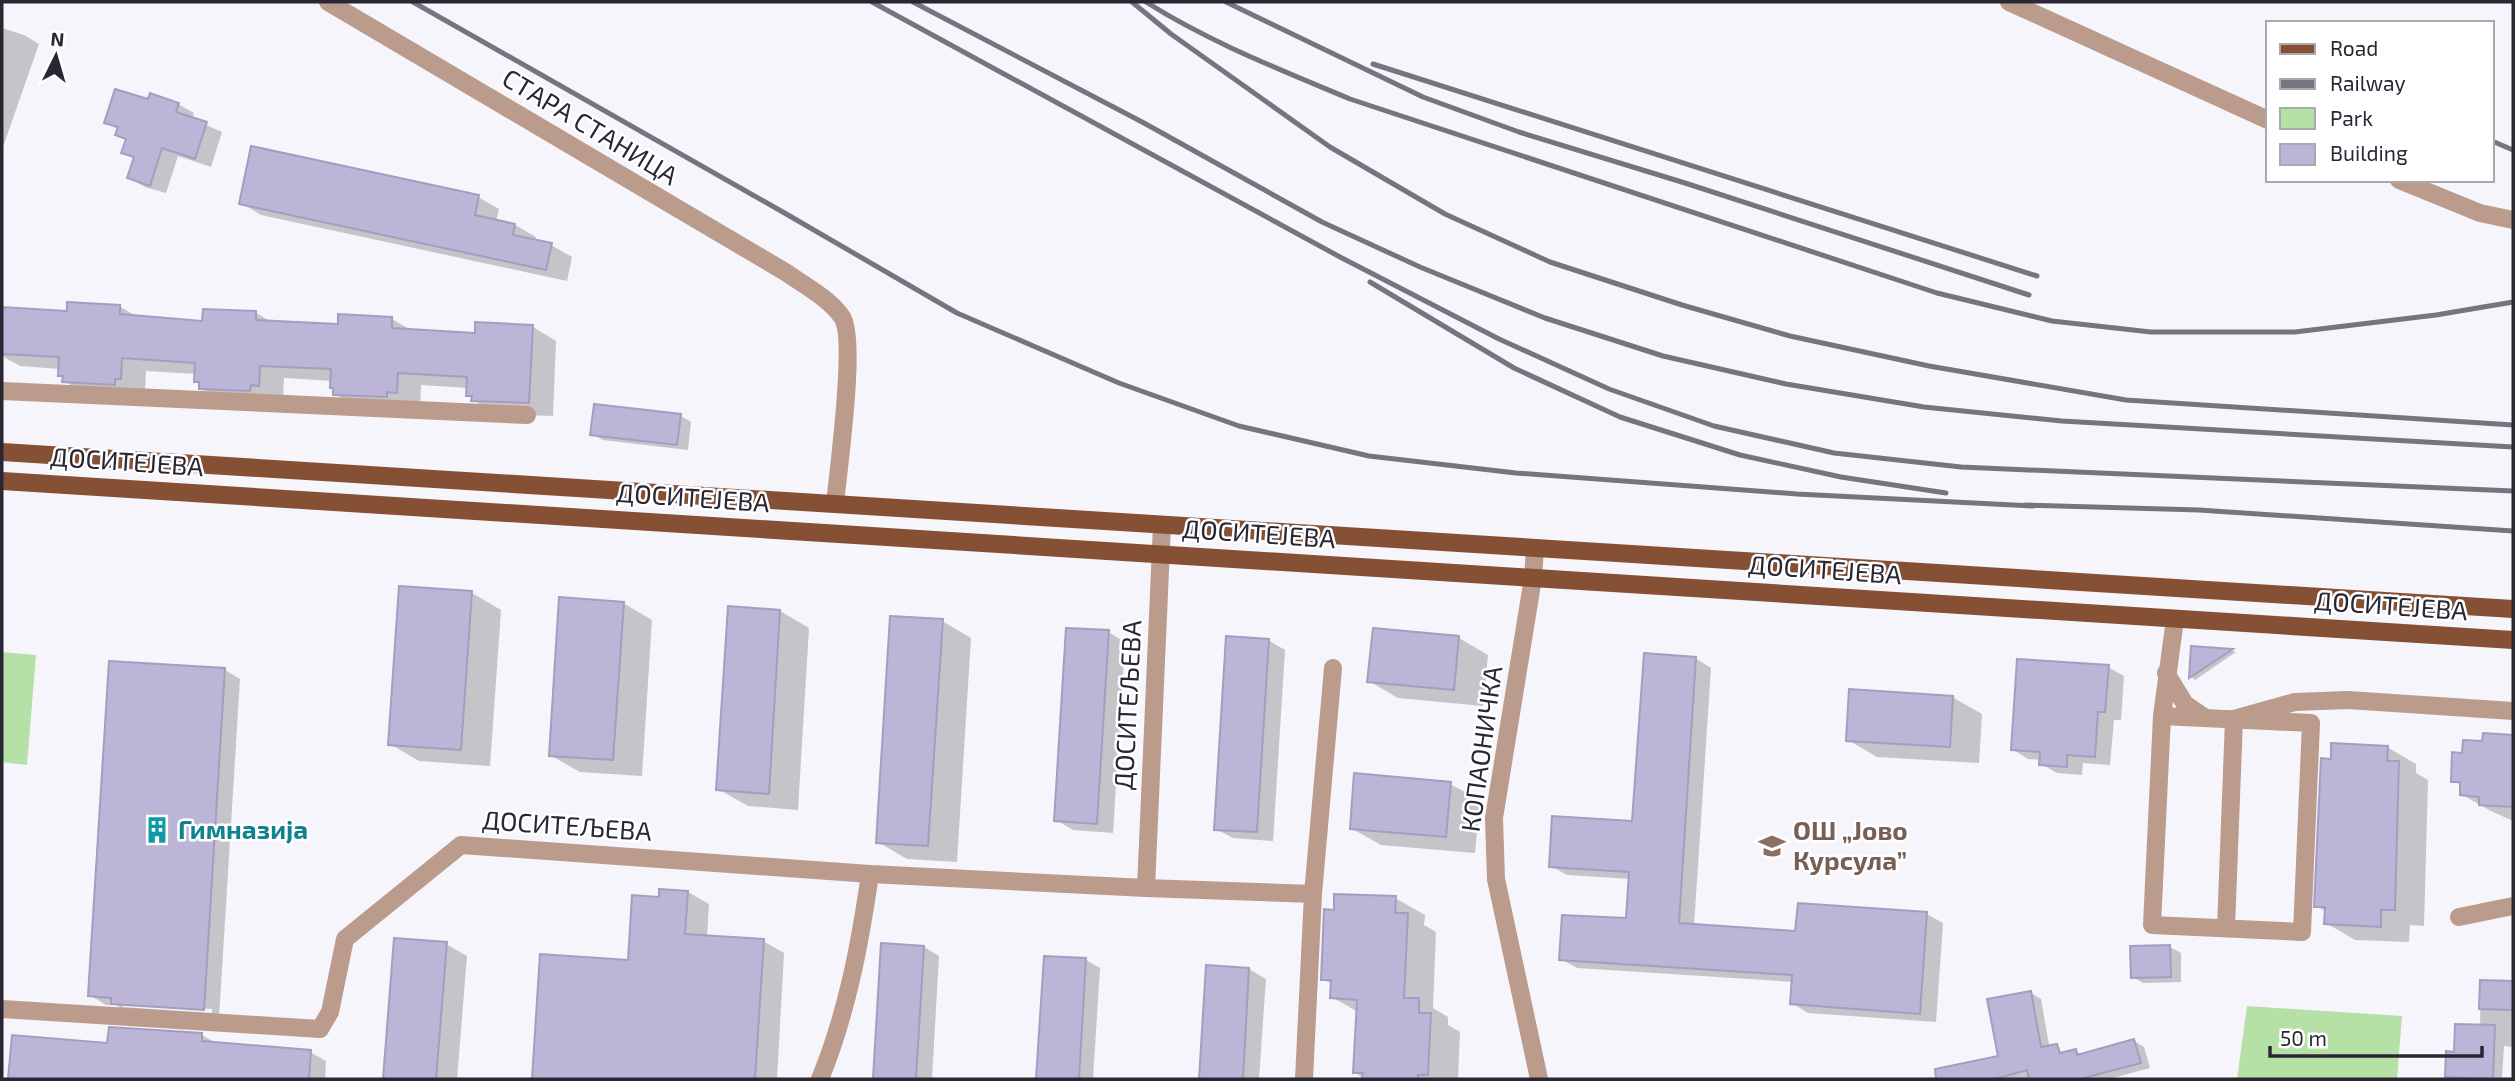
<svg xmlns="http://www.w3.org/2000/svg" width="2515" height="1081" viewBox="0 0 2515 1081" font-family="'Exo 2',sans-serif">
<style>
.green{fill:#b5e0a6}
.shadow{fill:#0003;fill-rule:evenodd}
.building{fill:#bdb5d8;stroke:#a59dbf;stroke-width:2}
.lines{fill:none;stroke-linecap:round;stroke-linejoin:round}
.minor{stroke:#bb9b8b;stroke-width:18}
.major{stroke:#855033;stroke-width:18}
.rail{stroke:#76747f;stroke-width:5}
.labels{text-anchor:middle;stroke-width:5;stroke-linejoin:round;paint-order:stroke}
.street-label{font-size:26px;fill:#2a2735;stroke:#fff}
.culture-label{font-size:26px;font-weight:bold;fill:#0d838f;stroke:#fff;text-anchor:start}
.education-label{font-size:26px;font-weight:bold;fill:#785e54;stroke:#fff;text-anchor:start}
</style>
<rect width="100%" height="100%" fill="#f6f5fc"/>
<path class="green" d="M 2,652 L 36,655 L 27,765 L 2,762 Z
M 2247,1006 L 2402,1016 L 2397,1079 L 2237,1079 Z"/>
<path class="shadow" d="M 2,28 L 24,35 L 39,44 L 3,147 Z
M 149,101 L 178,104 L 194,113 L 192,119 L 222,132 L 211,167 L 178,156 L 166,193 L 145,187 L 129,178 L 135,159 L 123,152 L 127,140 L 117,134 L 119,130 L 106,122 Z
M 478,197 L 499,209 L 496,221 L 515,225 L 536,237 L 535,241 L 551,245 L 572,257 L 567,281 L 261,215 L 241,203 Z
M 119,306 L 139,318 L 204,323 L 256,313 L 273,323 L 339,326 L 392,319 L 413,331 L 476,334 L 533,327 L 556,341 L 553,416 L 497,414 L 473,400 L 468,395 L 468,388 L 421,385 L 420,406 L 358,407 L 335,394 L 333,381 L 284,378 L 283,398 L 224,401 L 200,388 L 201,384 L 196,381 L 197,374 L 146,371 L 145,392 L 88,395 L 64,381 L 64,378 L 60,375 L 60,369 L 20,366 L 2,356 L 2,309 L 68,312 Z
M 681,416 L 691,422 L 688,450 L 603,440 L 592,434 Z
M 472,593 L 501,610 L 490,766 L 419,761 L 390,744 Z
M 623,603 L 652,620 L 642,776 L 580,772 L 550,755 Z
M 780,611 L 809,628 L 798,810 L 748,806 L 718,789 Z
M 942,621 L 971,638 L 957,862 L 907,859 L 878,842 Z
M 1374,630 L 1459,638 L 1488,655 L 1483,706 L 1398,698 L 1369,681 Z
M 1108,632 L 1125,642 L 1113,833 L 1073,830 L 1056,820 Z
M 1268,640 L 1285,650 L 1273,841 L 1233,838 L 1216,829 Z
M 2192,648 L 2233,651 L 2236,652 L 2195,680 L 2191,677 Z
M 1695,658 L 1711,668 L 1694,926 L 1797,933 L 1799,905 L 1927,914 L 1943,923 L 1936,1022 L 1808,1013 L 1792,1003 L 1794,982 L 1577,968 L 1561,959 L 1628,920 L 1630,879 L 1567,875 L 1551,866 L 1634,823 Z
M 2108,667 L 2124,676 L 2121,720 L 2114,720 L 2110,765 L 2083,763 L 2082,775 L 2057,773 L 2041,764 L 2042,760 L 2028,759 L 2012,749 Z
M 225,670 L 240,679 L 219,1018 L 128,1013 L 116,1005 L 106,1005 L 90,995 ZM 120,1003 L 212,1009 L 212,1013 L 123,1007 Z
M 1952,697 L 1982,714 L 1979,763 L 1877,757 L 1848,740 Z
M 2484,734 L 2513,736 L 2513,821 L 2491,811 L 2461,794 L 2462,786 L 2453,781 L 2464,754 L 2484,742 Z
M 2387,747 L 2416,764 L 2416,773 L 2428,780 L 2424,926 L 2410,925 L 2409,942 L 2355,940 L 2326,923 L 2327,912 L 2316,906 L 2332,760 Z
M 1450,784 L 1480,800 L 1475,853 L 1381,845 L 1351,828 Z
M 688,892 L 709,904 L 707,937 L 763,941 L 784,953 L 777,1079 L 533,1079 L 542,956 L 629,962 L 660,899 Z
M 1395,898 L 1425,915 L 1424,925 L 1436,932 L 1433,1008 L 1448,1017 L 1448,1025 L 1460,1032 L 1458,1079 L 1364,1079 L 1355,1072 L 1358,1012 L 1332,997 L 1333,985 L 1323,979 L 1335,911 Z
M 395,940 L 446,944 L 467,956 L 457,1079 L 384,1079 Z
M 883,945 L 924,947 L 939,956 L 932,1079 L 875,1079 Z
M 2170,947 L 2181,953 L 2181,982 L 2143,983 L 2133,977 Z
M 1045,958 L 1086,960 L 1100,968 L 1093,1079 L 1038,1079 Z
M 1208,967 L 1249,969 L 1266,979 L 1259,1079 L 1201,1079 Z
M 2481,982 L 2513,983 L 2513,1047 L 2504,1046 L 2502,1079 L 2452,1079 L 2447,1076 L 2456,1053 L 2480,1027 Z
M 2031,993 L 2041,999 L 2051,1056 L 2076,1051 L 2082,1055 L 2134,1041 L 2144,1047 L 2150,1068 L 2109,1079 L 1949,1079 L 1948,1068 L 2000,1057 Z
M 202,1035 L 218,1044 L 310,1052 L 326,1061 L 325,1079 L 9,1079 L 13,1037 L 109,1045 Z"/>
<path class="building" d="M 115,89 L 148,99 L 150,93 L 179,103 L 176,112 L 207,122 L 195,159 L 162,148 L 150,186 L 127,178 L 134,157 L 121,153 L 126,139 L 115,135 L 118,127 L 104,123 Z
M 251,146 L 479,195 L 475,215 L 515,224 L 513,235 L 552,243 L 546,270 L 239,204 Z
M 67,302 L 120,305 L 120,314 L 202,321 L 203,309 L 256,311 L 256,320 L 338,324 L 338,314 L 392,317 L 392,328 L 475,333 L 475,322 L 533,325 L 529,403 L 471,401 L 472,396 L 466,396 L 467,377 L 398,373 L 397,393 L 387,392 L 387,397 L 333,395 L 333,388 L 330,388 L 331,369 L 260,366 L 259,386 L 251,385 L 250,391 L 199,389 L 199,382 L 194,382 L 195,363 L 122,358 L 121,379 L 115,379 L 115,385 L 62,382 L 63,376 L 58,376 L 59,357 L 2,354 L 2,307 L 67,311 Z
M 594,404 L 681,414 L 677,445 L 590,435 Z
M 399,586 L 472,591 L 461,750 L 388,745 Z
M 559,597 L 624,602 L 613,760 L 549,756 Z
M 728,606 L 780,610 L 769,794 L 716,790 Z
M 890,616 L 943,619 L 928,846 L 876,843 Z
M 1066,628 L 1109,630 L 1097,824 L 1054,821 Z
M 1373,628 L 1459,636 L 1454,690 L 1367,682 Z
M 1226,636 L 1269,639 L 1257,832 L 1214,830 Z
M 2191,646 L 2233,649 L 2189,678 Z
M 1644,653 L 1696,657 L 1679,923 L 1795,931 L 1798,903 L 1927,912 L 1920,1014 L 1790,1004 L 1792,975 L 1559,960 L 1562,915 L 1626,918 L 1629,872 L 1549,867 L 1552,816 L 1632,821 Z
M 2017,659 L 2109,665 L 2105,712 L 2098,712 L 2095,757 L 2067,755 L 2067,767 L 2039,765 L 2040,752 L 2011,750 Z
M 109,661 L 225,668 L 204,1010 L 111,1004 L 111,998 L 88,996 Z
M 1849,689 L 1953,696 L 1950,747 L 1846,741 Z
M 2483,733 L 2513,735 L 2513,807 L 2479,805 L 2479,797 L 2460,795 L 2460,782 L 2451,782 L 2452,752 L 2462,753 L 2463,740 L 2482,741 Z
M 2331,743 L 2388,746 L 2387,761 L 2399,761 L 2395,910 L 2381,910 L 2381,927 L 2324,924 L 2325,907 L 2314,907 L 2321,758 L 2331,759 Z
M 1354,773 L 1451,782 L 1446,837 L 1350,829 Z
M 659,889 L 688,891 L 685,934 L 764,939 L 755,1079 L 532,1079 L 540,954 L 628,960 L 632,895 L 659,897 Z
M 1334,894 L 1396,896 L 1395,913 L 1408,913 L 1404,998 L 1419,998 L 1419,1013 L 1431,1013 L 1428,1075 L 1418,1075 L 1418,1079 L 1362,1079 L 1363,1073 L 1353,1073 L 1357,1000 L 1330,998 L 1331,980 L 1321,980 L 1324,909 L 1334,910 Z
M 394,938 L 447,942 L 436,1079 L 383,1079 Z
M 881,943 L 924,946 L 916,1079 L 873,1079 Z
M 2170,945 L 2171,977 L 2131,978 L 2130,946 Z
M 1044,956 L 1086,958 L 1079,1079 L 1036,1079 Z
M 1206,965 L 1249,968 L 1243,1079 L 1199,1079 Z
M 2480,980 L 2513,981 L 2513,1010 L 2479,1009 Z
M 2031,991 L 2041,1047 L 2057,1044 L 2060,1053 L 2076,1049 L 2077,1055 L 2134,1039 L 2141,1063 L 2080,1079 L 2029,1079 L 2027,1070 L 1995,1079 L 1936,1079 L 1935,1069 L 1998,1056 L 1987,999 Z
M 2455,1024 L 2495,1025 L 2493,1079 L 2445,1077 L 2446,1051 L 2454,1052 Z
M 109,1027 L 202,1033 L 202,1041 L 311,1050 L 309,1079 L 8,1079 L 12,1035 L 107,1043 Z"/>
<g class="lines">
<path class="minor" d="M 328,2 L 787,273 C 805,286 829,298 842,317 C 857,339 838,471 835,504
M 2009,2 L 2268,120
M 2399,180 L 2480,213 L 2513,220
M 2,391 L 527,415
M 1535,548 L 1533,578 L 1494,818 L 1496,879 L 1539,1079
M 2166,673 L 2185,704 L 2204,717
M 2162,716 L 2311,723 L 2302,932 L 2152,925 Z
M 2162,716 L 2175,619
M 1146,888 L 1313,894
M 2459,917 L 2513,906
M 2226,928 L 2234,719 L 2295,702 L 2348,700 L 2513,711
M 2,1009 L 320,1029 L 330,1012 L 345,939 L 461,845 L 870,874 L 1146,888 L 1162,525
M 820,1079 C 847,1013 860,944 870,874
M 1304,1079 L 1313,894 L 1333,668"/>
<path class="major" d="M 2,452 L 2513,609
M 2,481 L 2513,640"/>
<path class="rail" d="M 413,2 L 788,215 L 957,313 L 1119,383 L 1239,426 L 1369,456 L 1516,473 L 1797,494 L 2033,506
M 872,2 L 1340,257 L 1499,339 L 1609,389 L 1714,426 L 1834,453 L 1961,467 L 2513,491
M 913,2 L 1144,123 L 1322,222 L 1420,267 L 1545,318 L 1663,356 L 1786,384 L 1924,407 L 2062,421 L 2513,447
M 1132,2 L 1171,34 L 1330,147 L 1445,214 L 1550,262 L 1682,305 L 1790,336 L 1929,366 L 2126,400 L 2513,425
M 1146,2 C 1209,42 1281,70 1350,99 L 1937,293 L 2052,321 L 2151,332 L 2295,332 L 2436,315 L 2513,302
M 1226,2 L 1423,97 L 1519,132 L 1685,183 L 2029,295
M 1373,64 L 2037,276
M 2492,141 L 2513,150
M 1370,282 L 1514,368 L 1620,417 L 1740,455 L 1841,477 L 1946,493
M 2025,505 L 2199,510 L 2513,531"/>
</g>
<defs>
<symbol id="building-bare" viewBox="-9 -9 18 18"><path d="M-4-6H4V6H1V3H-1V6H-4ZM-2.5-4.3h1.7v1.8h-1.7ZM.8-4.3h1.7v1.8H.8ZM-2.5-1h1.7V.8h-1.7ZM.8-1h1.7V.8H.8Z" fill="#0f9aa8" stroke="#fff" stroke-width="2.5" paint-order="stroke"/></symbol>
<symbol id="school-bare" viewBox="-9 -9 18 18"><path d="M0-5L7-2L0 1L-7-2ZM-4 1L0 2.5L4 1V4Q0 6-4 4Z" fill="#8d6e63" stroke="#fff" stroke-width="2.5" paint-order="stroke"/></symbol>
</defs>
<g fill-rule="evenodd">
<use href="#building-bare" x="138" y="811" width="38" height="38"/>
<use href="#school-bare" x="1753" y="827" width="38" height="38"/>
</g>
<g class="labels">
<g class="street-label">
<text transform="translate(590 127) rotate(31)" y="9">СТАРА СТАНИЦА</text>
<text transform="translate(127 462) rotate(4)" y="9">ДОСИТЕЈЕВА</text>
<text transform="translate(693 498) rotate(4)" y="9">ДОСИТЕЈЕВА</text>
<text transform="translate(1259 534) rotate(4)" y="9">ДОСИТЕЈЕВА</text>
<text transform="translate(1825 570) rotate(4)" y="9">ДОСИТЕЈЕВА</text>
<text transform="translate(2391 606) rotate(4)" y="9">ДОСИТЕЈЕВА</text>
<text transform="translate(1128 705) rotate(-87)" y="9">ДОСИТЕЉЕВА</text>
<text transform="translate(1482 749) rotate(-82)" y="9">КОПАОНИЧКА</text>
<text transform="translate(567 826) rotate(4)" y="9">ДОСИТЕЉЕВА</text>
</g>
<g class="culture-label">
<text x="178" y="839">Гимназија</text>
</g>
<g class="education-label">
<text x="1793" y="840">ОШ „Јово<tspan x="1793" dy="30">Курсула”</tspan></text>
</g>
</g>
<rect width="2515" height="1081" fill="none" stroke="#2a2735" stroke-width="7"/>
<rect x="2266" y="21" width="228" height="161" fill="#ffffff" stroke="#aaa9ae" stroke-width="2"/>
<rect x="2280" y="44" width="35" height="10" fill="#855033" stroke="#aaa9ae" stroke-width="2"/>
<text x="2330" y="56" font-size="21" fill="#2a2735">Road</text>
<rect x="2280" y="79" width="35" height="10" fill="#76747f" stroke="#aaa9ae" stroke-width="2"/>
<text x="2330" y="91" font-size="21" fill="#2a2735">Railway</text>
<rect x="2280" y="108" width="35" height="21" fill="#b5e0a6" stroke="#aaa9ae" stroke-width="2"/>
<text x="2330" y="126" font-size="21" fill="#2a2735">Park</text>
<rect x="2280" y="144" width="35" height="21" fill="#bdb5d8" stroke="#aaa9ae" stroke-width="2"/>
<text x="2330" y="161" font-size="21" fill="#2a2735">Building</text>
<g transform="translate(56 56) rotate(5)" stroke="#ffffff" stroke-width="5" paint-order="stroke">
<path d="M0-5L12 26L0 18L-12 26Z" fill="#2a2735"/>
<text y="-10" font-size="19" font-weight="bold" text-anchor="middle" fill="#2a2735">N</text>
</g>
<path d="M2270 1046v10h212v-10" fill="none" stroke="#2a2735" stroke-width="3.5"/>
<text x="2280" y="1046" font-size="21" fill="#2a2735" stroke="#ffffff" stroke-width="5" paint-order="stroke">50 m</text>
</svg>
